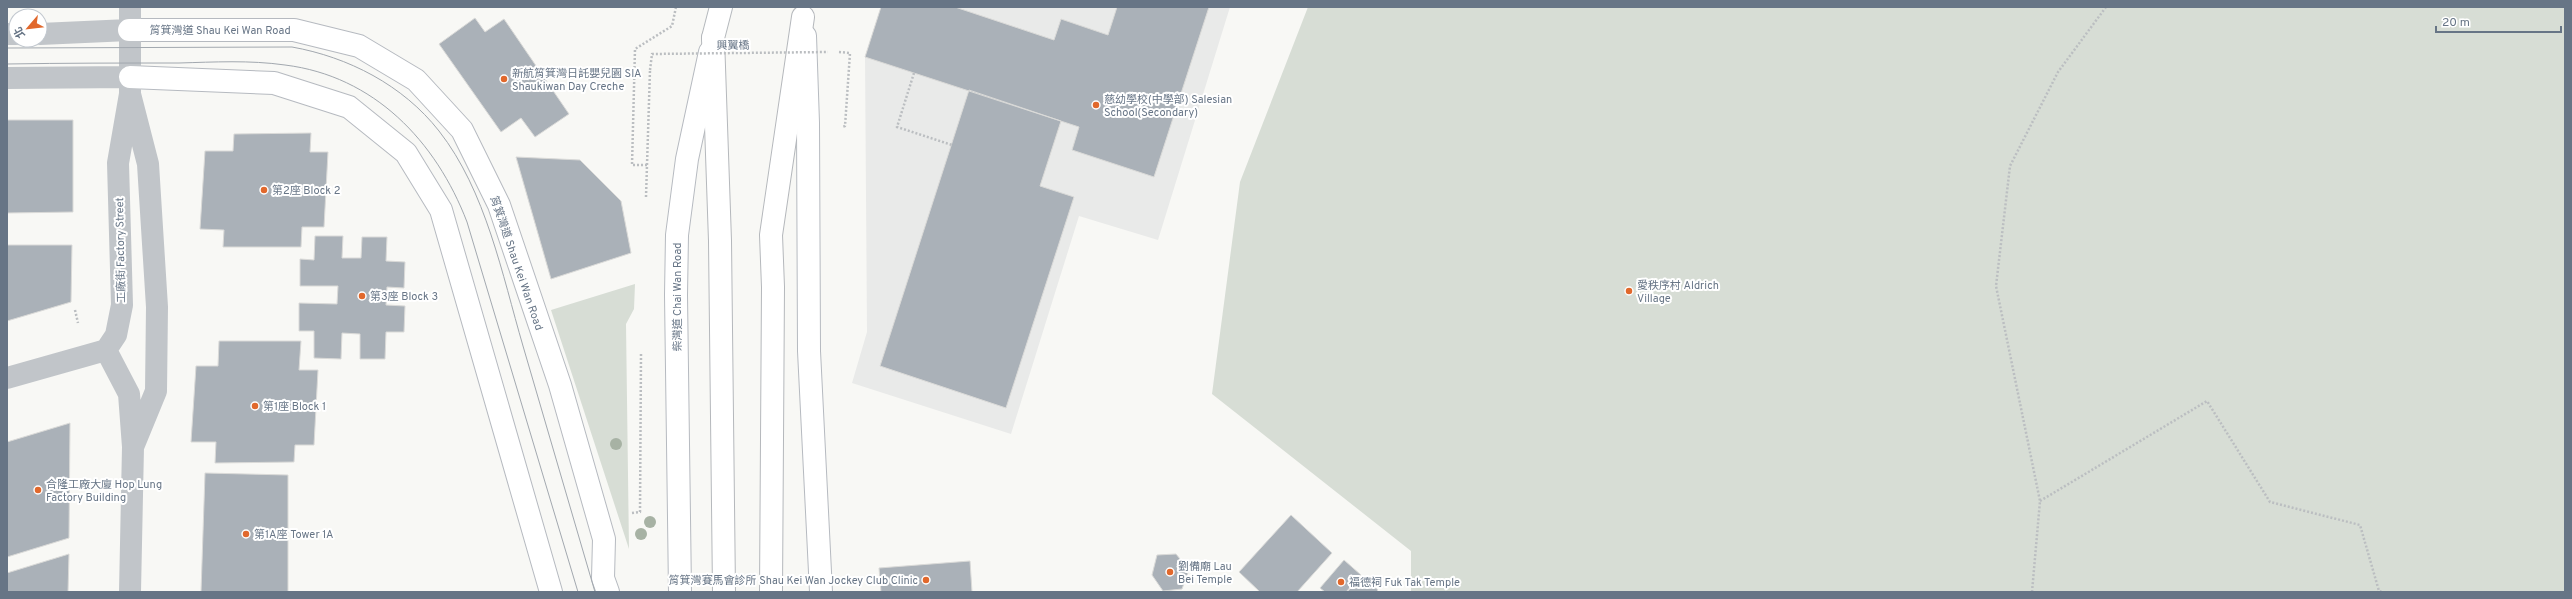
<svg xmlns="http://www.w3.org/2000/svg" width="2572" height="599" viewBox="0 0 2572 599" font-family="Overpass,'Noto Sans TC',sans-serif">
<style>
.built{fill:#e9eae9}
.green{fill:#d7ddd5}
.building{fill:#aab1b8;stroke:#dadad8}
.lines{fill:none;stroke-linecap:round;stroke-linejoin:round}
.secondary-casing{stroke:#b6bac0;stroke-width:24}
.primary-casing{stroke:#b5b9bd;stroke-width:24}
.highway-casing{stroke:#b5b8bc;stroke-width:24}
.path{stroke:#bbbec1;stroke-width:2.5;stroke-dasharray:2 2;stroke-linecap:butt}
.street{stroke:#c1c5c9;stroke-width:22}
.secondary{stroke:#fff;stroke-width:22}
.primary{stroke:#fff;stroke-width:22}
.highway{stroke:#fff;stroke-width:22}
.tram{stroke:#a2a8af;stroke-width:1}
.path-bridge{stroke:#bbbec1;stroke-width:2.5;stroke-dasharray:2 2;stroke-linecap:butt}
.tree{fill:#a7b2a4}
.poi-dot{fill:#e1682c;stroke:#fff;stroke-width:1.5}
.labels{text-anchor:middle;stroke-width:4;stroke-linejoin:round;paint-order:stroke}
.street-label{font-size:11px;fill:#677586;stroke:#fff}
.poi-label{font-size:11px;fill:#677586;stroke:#fff;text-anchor:start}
</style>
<rect width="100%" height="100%" fill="#f8f8f5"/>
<path class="built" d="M 881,7 L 1230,7 L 1158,240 L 1079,216 L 1011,434 L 852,383 L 867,332 L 865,57 Z"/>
<path class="green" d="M 1308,7 L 2565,7 L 2565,592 L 1411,592 L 1411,551 L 1212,394 L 1240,182 Z
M 635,284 L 634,309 L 626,324 L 629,549 L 551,310 Z"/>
<path class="building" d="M 881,7 L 955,7 L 1054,40 L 1061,19 L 1108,35 L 1117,7 L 1209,7 L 1154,177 L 1072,150 L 1079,127 L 865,57 Z
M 475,18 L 485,32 L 504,19 L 569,114 L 535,137 L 521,118 L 501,132 L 439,44 Z
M 969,90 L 1061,121 L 1040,186 L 1074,197 L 1006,408 L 880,366 Z
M 7,120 L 73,120 L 73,212 L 7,213 Z
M 311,133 L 310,152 L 328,152 L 324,227 L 302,227 L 301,247 L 223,247 L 224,230 L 200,229 L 205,151 L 233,151 L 234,134 Z
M 516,157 L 580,160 L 621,201 L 631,253 L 551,279 Z
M 315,236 L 343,236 L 342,258 L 361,258 L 362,237 L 387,237 L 386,261 L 405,262 L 404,288 L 387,287 L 386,305 L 405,306 L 404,332 L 386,332 L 385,359 L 360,359 L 360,334 L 342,333 L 341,359 L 314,358 L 314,331 L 299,331 L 299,303 L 337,304 L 338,286 L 300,286 L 300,259 L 314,260 Z
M 7,245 L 72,245 L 71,302 L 7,321 Z
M 219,341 L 301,341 L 299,370 L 318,370 L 314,445 L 295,445 L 294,462 L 215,463 L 216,442 L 191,442 L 196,366 L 218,366 Z
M 70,423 L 69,538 L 7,557 L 7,442 Z
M 205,473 L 288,475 L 288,592 L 201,592 Z
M 1291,515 L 1332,553 L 1297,592 L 1260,592 L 1239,572 Z
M 69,554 L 68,592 L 7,592 L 7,573 Z
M 1176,554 L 1189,570 L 1182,589 L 1163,591 L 1152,575 L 1157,555 Z
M 1344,560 L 1361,575 L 1346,592 L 1325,592 L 1320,588 Z
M 970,561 L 972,592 L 881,592 L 879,568 Z
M 1362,576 L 1378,590 L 1376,592 L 1347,592 Z"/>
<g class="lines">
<defs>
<path id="secondary" d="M 129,30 L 294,30 L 359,46 L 416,80 L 462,130 L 499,205 L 560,385 L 604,539 L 603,578 L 608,592
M 805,36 L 808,123 L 809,351 L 821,592
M 130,77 L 274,83 L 349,107 L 406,153 L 441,210 L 551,592
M 680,592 L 676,295 L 677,235 L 687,159 L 710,52"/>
<path id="primary" d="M 713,38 L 721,7"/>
<path id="highway" d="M 713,38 L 720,241 L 724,592
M 771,592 L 773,287 L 771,235 L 803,17"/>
</defs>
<use href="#secondary" class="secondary-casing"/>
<use href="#primary" class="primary-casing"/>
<use href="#highway" class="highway-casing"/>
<path class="path" d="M 839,52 L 850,53 L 845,126 L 842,127
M 914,73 L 897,127 L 952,145
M 647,165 L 650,70
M 646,197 L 647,165 L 632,165 L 635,49 L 672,26 L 676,7
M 75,310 L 78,323
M 2040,501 L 2207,401 L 2270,502 L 2360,525 L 2379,591 L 2382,592
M 632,513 L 640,512 L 641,354
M 2032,592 L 2040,501 L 1996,286 L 2010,166 L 2058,72 L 2106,7"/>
<path class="street" d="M 7,34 L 16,34
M 40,34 L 129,30
M 7,78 L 130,77
M 130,94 L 148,164 L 157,307 L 156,391 L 133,447
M 106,350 L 116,335 L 122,305 L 118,163 L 130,94 L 130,7
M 106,350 L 129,394 L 133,447 L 130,592
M 7,378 L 106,350"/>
<use href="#secondary" class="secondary"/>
<use href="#primary" class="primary"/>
<use href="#highway" class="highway"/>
<path class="tram" d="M 7,48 L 292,47 C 348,57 403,85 439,131 C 486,191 502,274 523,346 C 547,428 571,510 595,592
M 7,64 C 64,63 122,63 179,63 C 214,62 250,60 285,65 C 374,76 436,141 467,222 L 578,592"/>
<path class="path-bridge" d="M 650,70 L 652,54 L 828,52"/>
</g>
<g class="tree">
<circle cx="616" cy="444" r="6"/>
<circle cx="650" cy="522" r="6"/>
<circle cx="641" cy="534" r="6"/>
</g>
<g class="poi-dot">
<circle cx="504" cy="79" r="4"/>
<circle cx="1096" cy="105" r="4"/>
<circle cx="264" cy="190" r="4"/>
<circle cx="1629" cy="291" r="4"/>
<circle cx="362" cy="296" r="4"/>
<circle cx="255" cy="406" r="4"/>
<circle cx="38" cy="490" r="4"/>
<circle cx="246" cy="534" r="4"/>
<circle cx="1170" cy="572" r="4"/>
<circle cx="926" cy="580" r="4"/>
<circle cx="1341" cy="582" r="4"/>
</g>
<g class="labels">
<g class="street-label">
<text x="220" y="34">筲箕灣道 Shau Kei Wan Road</text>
<text transform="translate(733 45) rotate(-1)" y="4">興翼橋</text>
<text transform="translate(120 250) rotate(-91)" y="4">工廠街 Factory Street</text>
<text transform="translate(517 263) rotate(71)" y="4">筲箕灣道 Shau Kei Wan Road</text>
<text transform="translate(677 297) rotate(-90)" y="4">柴灣道 Chai Wan Road</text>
</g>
<g class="poi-label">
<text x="512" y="77">新航筲箕灣日託嬰兒園 SIA<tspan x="512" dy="13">Shaukiwan Day Creche</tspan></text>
<text x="1104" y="103">慈幼學校(中學部) Salesian<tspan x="1104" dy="13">School(Secondary)</tspan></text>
<text x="272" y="194">第2座 Block 2</text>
<text x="1637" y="289">愛秩序村 Aldrich<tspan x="1637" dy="13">Village</tspan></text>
<text x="370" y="300">第3座 Block 3</text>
<text x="263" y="410">第1座 Block 1</text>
<text x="46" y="488">合隆工廠大廈 Hop Lung<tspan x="46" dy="13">Factory Building</tspan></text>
<text x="254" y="538">第1A座 Tower 1A</text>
<text x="1178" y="570">劉備廟 Lau<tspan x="1178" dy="13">Bei Temple</tspan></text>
<text x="918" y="584" text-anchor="end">筲箕灣賽馬會診所 Shau Kei Wan Jockey Club Clinic</text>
<text x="1349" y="586">福德祠 Fuk Tak Temple</text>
</g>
</g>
<rect width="2572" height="599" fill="none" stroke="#677586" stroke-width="16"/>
<g transform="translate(28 28) rotate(242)"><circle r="19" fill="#ffffff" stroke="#c2c8cf"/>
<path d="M0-3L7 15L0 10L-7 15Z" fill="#e1682c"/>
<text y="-6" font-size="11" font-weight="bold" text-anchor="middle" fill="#677586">北</text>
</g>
<path d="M2436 26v6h125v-6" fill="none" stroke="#677586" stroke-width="2"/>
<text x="2442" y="26" font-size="12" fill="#677586" stroke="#ffffff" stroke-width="3" paint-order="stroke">20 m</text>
</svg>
